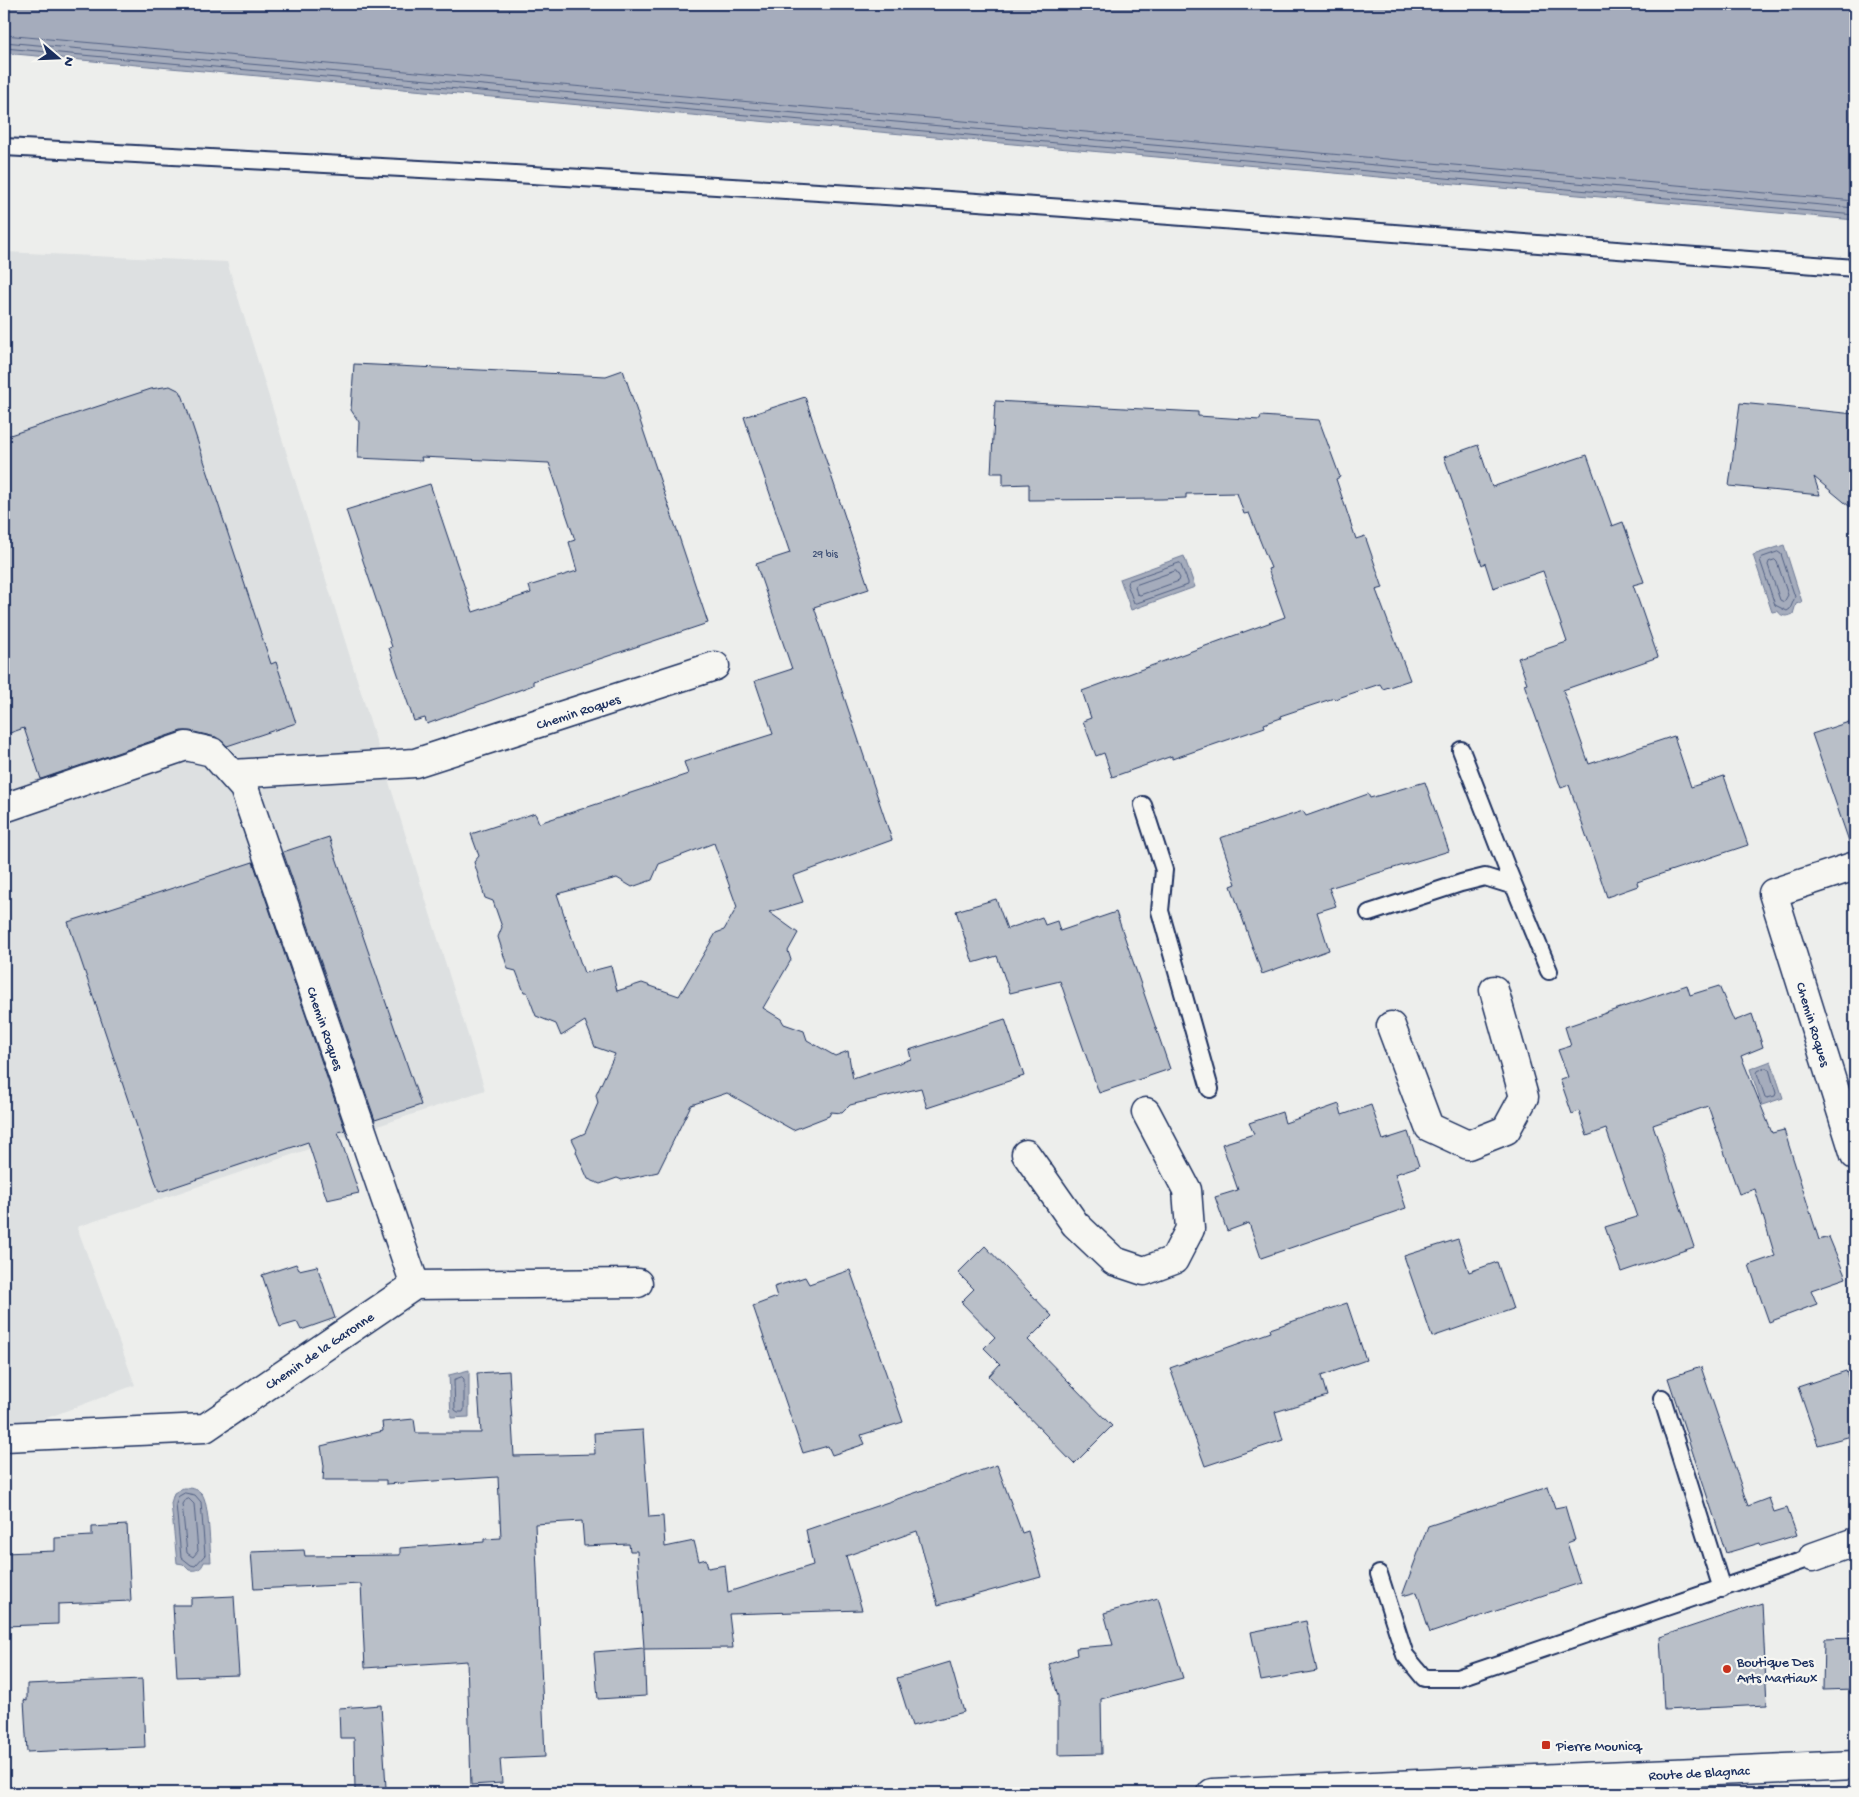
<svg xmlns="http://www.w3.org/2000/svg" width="1859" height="1797" viewBox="0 0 1859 1797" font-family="'Gochi Hand',sans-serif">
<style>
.built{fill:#dde0e1}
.water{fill:#a5acbc;stroke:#6e7a96}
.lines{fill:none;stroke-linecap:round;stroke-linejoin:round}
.shore{stroke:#526184;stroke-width:1}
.building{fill:#b9bfc8;stroke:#1b2f5e;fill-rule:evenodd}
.lane-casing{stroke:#1b2f5e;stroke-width:20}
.street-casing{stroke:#1b2f5e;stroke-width:31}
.secondary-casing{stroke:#1b2f5e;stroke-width:31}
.lane{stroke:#f6f6f2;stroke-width:16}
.street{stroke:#f6f6f2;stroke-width:28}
.secondary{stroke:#f6f6f2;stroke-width:28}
.poi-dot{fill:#c8321e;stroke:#f6f6f2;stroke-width:2}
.labels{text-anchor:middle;stroke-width:4.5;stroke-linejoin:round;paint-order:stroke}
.number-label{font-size:11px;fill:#425378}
.street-label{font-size:14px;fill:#1b2f5e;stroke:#f6f6f2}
.poi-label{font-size:14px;fill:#1b2f5e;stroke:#f6f6f2;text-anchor:start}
</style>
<rect width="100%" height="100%" fill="#edeeec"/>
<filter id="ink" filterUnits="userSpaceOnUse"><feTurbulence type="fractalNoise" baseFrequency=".02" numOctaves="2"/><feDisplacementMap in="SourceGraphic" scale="10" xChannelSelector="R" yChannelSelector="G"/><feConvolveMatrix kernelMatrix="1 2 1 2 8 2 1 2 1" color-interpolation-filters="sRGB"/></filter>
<g filter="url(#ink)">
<path class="built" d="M 4,252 L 227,262 L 485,1090 L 77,1227 L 135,1385 L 4,1434 Z"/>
<path class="water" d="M 4,4 L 1855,4 L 1855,220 L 4,53 Z
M 1784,545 L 1802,602 L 1796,604 L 1793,614 C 1787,617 1781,617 1778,611 L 1772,612 L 1753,555 Z
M 1184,556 L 1195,587 L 1131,610 L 1120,579 Z
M 1771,1061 L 1783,1098 L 1762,1105 L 1750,1069 Z
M 469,1370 L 469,1417 L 451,1418 L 449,1375 Z
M 183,1488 C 191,1488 197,1488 202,1494 C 209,1503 210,1549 211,1562 L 204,1562 C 201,1570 197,1571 189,1570 L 183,1564 L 177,1563 L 171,1503 L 174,1493 Z"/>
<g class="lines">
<path class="shore" d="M 4,35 L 1855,201
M 4,42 L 1855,208
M 4,48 L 1855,215
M 1778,552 L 1781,554 L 1795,597 L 1790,609 L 1787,611 L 1775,605 L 1760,560 L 1761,558 Z
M 1775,560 L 1777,562 L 1788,595 L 1784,602 L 1780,600 L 1768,565 L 1769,562 Z
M 1180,563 L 1188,582 L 1188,585 L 1137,603 L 1134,603 L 1127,584 L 1128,581 Z
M 1176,571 L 1180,578 L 1179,581 L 1140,595 L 1137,594 L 1135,587 L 1136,585 Z
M 1766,1068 L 1769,1069 L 1776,1093 L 1775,1096 L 1767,1098 L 1765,1097 L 1757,1073 L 1758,1071 Z
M 462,1377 L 464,1379 L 464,1410 L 463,1412 L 458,1412 L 455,1410 L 454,1380 Z
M 185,1493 L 195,1495 L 201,1502 L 205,1555 L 195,1566 L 191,1565 L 181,1557 L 176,1504 L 178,1497 Z
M 189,1499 L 194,1504 L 198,1551 L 193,1557 L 187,1553 L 182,1504 L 184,1501 Z"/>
</g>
<path class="building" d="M 354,364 L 606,376 L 623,370 L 708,623 L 533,681 L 533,685 L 427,724 L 425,718 L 414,721 L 389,648 L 392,647 L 346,510 L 430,484 L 473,612 L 531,593 L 529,586 L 577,571 L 569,542 L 575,540 L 549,463 L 421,457 L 422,461 L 358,458 L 359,422 L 351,410 Z
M 170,386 L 180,391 L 183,397 L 271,664 L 276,662 L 296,723 L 227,746 L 216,737 L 190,731 L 181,731 L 41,779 L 24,728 L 4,735 L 4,437 L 151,389 Z
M 805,397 L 869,589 L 814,607 L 892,840 L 793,876 L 803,902 L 769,912 L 798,933 L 788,951 L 791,960 L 763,1008 L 781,1019 L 784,1024 L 804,1031 L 807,1040 L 835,1056 L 848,1051 L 853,1079 L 911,1059 L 909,1050 L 1005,1019 L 1024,1076 L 927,1108 L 921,1088 L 850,1105 L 842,1113 L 831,1112 L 829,1116 L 793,1130 L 727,1093 L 691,1105 L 658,1172 L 622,1180 L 617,1178 L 600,1184 L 588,1179 L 576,1152 L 577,1149 L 572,1139 L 585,1133 L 598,1103 L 596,1095 L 615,1054 L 595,1047 L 585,1021 L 561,1036 L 556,1024 L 536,1016 L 527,992 L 524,992 L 516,971 L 508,969 L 498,937 L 502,927 L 493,901 L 485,898 L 474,862 L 479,856 L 471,834 L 535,813 L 539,823 L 658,784 L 688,774 L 684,762 L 773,734 L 755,681 L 792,669 L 756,564 L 790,553 L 744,417 ZM 714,843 L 737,907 L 724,930 L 716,933 L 679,996 L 642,983 L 617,991 L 611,966 L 584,973 L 557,894 L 617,878 L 632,887 L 652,880 L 659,864 Z
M 995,401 L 1198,412 L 1198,416 L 1260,420 L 1261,416 L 1319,420 L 1340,477 L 1336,479 L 1356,539 L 1365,536 L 1383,588 L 1376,590 L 1410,680 L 1383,689 L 1380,684 L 1335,699 L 1334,698 L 1280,716 L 1281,718 L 1264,724 L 1265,727 L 1172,759 L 1172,756 L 1112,777 L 1104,753 L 1096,756 L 1083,721 L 1091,718 L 1082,691 L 1285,617 L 1268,569 L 1271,568 L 1249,513 L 1244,514 L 1237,493 L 1186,494 L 1186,498 L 1162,499 L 1029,500 L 1029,484 L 1003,485 L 1003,473 L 991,473 Z
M 1740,403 L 1855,414 L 1855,511 L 1814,477 L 1820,495 L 1729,486 Z
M 1478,445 L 1492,487 L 1587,455 L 1612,526 L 1623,522 L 1644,582 L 1633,585 L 1658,657 L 1563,690 L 1589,764 L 1674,736 L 1691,787 L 1724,776 L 1748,845 L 1637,882 L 1638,886 L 1607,897 L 1569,785 L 1561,788 L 1524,684 L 1527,683 L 1518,658 L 1567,642 L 1543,571 L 1493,588 L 1485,563 L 1482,565 L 1444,457 Z
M 1855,720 L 1855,846 L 1851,847 L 1812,734 Z
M 1425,782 L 1449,851 L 1329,888 L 1336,906 L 1317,912 L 1329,950 L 1262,974 L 1231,886 L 1236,884 L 1220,838 L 1303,811 L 1306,816 L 1368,794 L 1370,798 Z
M 329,837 L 421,1105 L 375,1120 L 283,852 Z
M 253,862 L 345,1130 L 338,1132 L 359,1193 L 327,1200 L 308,1142 L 159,1192 L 68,922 Z
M 996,899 L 1007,929 L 1042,917 L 1045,925 L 1057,921 L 1060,931 L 1116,912 L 1170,1069 L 1099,1093 L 1060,981 L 1010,993 L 997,956 L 973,963 L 956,911 Z
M 1687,985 L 1690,995 L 1719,986 L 1734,1021 L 1752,1014 L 1763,1047 L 1741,1056 L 1772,1133 L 1784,1130 L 1819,1240 L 1829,1237 L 1846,1278 L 1811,1290 L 1817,1304 L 1769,1322 L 1749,1265 L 1775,1256 L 1755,1189 L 1739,1194 L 1708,1106 L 1653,1125 L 1694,1247 L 1621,1272 L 1605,1227 L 1637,1217 L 1606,1129 L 1587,1136 L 1579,1111 L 1572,1114 L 1560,1079 L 1568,1077 L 1558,1050 L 1571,1046 L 1565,1027 Z
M 1339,1104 L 1342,1115 L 1371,1105 L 1383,1140 L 1408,1132 L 1419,1166 L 1395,1174 L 1406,1208 L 1261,1258 L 1249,1223 L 1227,1231 L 1215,1197 L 1238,1190 L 1222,1144 L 1254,1134 L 1249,1123 L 1282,1112 L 1285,1123 Z
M 1458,1239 L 1469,1272 L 1497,1262 L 1513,1309 L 1432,1337 L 1404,1256 Z
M 985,1246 L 1052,1316 L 1028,1340 L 1112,1426 L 1074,1464 L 989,1376 L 1000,1364 L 984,1348 L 995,1337 L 961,1302 L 974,1289 L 958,1273 Z
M 296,1264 L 299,1270 L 317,1266 L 335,1318 L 301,1330 L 297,1322 L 280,1327 L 262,1275 Z
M 850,1270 L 903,1422 L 861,1435 L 865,1444 L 832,1455 L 828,1446 L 803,1453 L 753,1306 L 777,1297 L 774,1287 L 805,1277 L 809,1284 Z
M 1347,1303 L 1366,1360 L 1321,1376 L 1327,1396 L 1275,1412 L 1283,1440 L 1205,1466 L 1170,1368 L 1271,1332 L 1270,1329 Z
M 1701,1367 L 1748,1506 L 1769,1498 L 1774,1512 L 1787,1508 L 1797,1535 L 1761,1546 L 1760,1543 L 1726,1553 L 1668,1378 Z
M 509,1371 L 514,1456 L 595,1454 L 594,1433 L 643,1430 L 649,1517 L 663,1516 L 665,1547 L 694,1541 L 699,1561 L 706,1559 L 708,1568 L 725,1565 L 728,1592 L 813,1565 L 806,1530 L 997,1465 L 1022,1533 L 1028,1531 L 1041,1577 L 938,1605 L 917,1531 L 846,1556 L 862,1610 L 729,1614 L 733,1648 L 644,1649 L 646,1696 L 598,1699 L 594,1652 L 644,1648 L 637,1551 L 630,1551 L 629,1544 L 584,1546 L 582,1521 L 535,1524 L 545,1757 L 500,1759 L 502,1783 L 471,1785 L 467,1661 L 365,1668 L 361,1584 L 254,1589 L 251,1552 L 304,1550 L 305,1556 L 400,1555 L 400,1548 L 484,1542 L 484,1539 L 501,1538 L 498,1477 L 386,1484 L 386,1480 L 323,1480 L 324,1466 L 321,1446 L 383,1431 L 382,1422 L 414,1419 L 416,1433 L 481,1433 L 477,1373 Z
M 1846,1371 L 1855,1397 L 1855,1435 L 1818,1445 L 1798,1387 Z
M 1548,1487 L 1555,1508 L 1565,1506 L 1575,1540 L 1567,1543 L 1580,1583 L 1430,1633 L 1417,1592 L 1402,1596 L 1428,1526 Z
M 127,1525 L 131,1601 L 58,1604 L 58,1624 L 4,1626 L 4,1553 L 55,1551 L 55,1538 L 92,1536 L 92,1527 Z
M 234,1596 L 239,1675 L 177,1677 L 173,1605 L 191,1605 L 191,1598 Z
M 1158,1598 L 1183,1678 L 1101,1699 L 1102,1754 L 1058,1755 L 1058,1696 L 1049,1664 L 1077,1655 L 1076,1648 L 1113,1645 L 1104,1613 Z
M 1762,1603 L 1767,1705 L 1664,1710 L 1660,1637 Z
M 1306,1621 L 1317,1671 L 1261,1681 L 1251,1632 Z
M 1855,1638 L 1855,1689 L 1823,1690 L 1824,1639 Z
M 950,1662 L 964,1712 L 912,1726 L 897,1678 Z
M 142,1679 L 145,1747 L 27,1752 L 24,1700 L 27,1701 L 27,1684 Z
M 381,1705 L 386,1788 L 355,1790 L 354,1738 L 340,1738 L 339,1708 Z"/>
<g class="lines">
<defs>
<path id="lane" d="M 4,147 C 314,163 625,179 935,199 C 1242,220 1549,243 1855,268
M 1461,750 L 1508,871 L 1549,971
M 1143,805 L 1164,870 L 1160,911 L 1210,1089
M 1369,913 L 1461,883 L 1485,877 L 1514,886
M 1662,1398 L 1722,1589
M 1379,1574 L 1405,1655 L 1424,1678 L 1457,1678 L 1813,1557"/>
<path id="street" d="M 232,774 L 415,763 L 715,666
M 4,808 L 186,746 L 212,752 L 244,788 L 415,1285
M 1855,866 L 1773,893 L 1855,1155
M 1391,1026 L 1429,1127 L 1468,1145 L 1506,1130 L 1524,1097 L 1494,990
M 1026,1154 L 1075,1224 L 1114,1261 L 1144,1271 L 1174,1260 L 1190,1229 L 1187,1190 L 1146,1112
M 4,1437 L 205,1428 L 415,1285 L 638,1283
M 1813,1557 L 1855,1542"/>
<path id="secondary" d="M 1212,1793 L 1855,1765"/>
</defs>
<use href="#lane" class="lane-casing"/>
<use href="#street" class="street-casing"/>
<use href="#secondary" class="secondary-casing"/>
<use href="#lane" class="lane"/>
<use href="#street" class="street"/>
<use href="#secondary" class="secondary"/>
</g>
</g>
<g class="poi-dot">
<circle cx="1727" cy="1669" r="5"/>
<rect x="1541" y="1740" width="10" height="10" rx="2.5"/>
</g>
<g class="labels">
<g class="number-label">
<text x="825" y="557">29 bis</text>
</g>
<g class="street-label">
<text transform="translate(578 711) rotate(-18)" y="5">Chemin Roques</text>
<text transform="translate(1814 1024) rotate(73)" y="5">Chemin Roques</text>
<text transform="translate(326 1028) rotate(71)" y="5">Chemin Roques</text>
<text transform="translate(319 1350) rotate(-34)" y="5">Chemin de la Garonne</text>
<text transform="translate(1699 1772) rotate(-3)" y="5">Route de Blagnac</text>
</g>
<g class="poi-label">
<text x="1737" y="1666">Boutique Des<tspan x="1737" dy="16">Arts Martiaux</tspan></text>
<text x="1556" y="1750">Pierre Mounicq</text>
</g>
</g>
<rect width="1859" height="1797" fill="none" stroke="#f6f6f2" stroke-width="20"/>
<rect x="10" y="10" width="1839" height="1777" fill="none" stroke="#1b2f5e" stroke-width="2" filter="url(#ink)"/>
<g transform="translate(58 58) rotate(109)" stroke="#f6f6f2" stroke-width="4" paint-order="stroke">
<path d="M0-4L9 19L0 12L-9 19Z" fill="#1b2f5e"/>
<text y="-8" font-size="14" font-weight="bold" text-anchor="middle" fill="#1b2f5e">N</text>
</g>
</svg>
